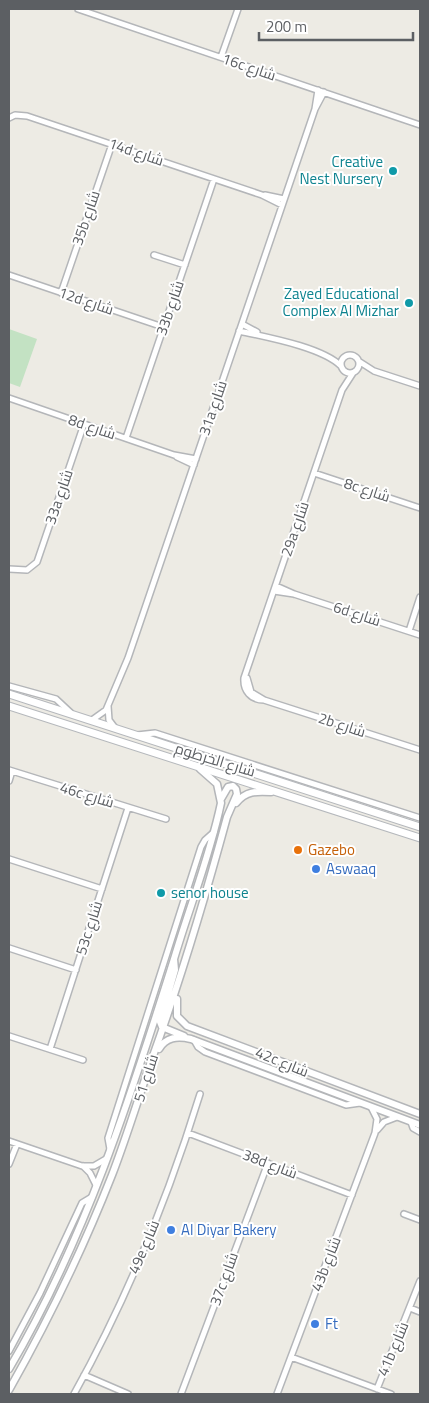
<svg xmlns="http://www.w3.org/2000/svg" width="429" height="1403" viewBox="0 0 429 1403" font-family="'Titillium Web',Cairo,sans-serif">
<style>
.green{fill:#c3e2c3}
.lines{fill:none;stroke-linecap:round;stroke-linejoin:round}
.minor-casing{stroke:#b4b6b9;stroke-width:8}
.tertiary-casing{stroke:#b4b6b9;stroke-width:9}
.secondary-casing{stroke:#b5b8bc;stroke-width:9}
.minor{stroke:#fff;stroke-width:5}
.tertiary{stroke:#fff;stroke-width:6}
.secondary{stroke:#fff;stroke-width:7}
.culture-dot{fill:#0f9aa8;stroke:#fff;stroke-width:2}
.food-dot{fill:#e8710a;stroke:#fff;stroke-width:2}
.shop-dot{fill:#3f7fe0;stroke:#fff;stroke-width:2}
.labels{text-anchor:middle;stroke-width:4;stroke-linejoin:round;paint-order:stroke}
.street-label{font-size:15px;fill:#5c5f63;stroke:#fff}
.culture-label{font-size:15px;fill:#0d838f;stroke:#fff;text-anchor:end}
.food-label{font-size:15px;fill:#c56008;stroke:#fff;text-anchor:start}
.shop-label{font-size:15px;fill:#366cbe;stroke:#fff;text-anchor:start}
</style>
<rect width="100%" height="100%" fill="#edebe4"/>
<path class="green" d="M 9,329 L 37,339 L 20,387 L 9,383 Z"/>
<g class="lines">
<defs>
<path id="minor" d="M 78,9 L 420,125
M 221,57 L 238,9
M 315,109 L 324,92
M 9,118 L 15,115 L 27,116 L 262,195 L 282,205
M 265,195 L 284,199
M 154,255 L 185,265
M 9,275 L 163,327
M 61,293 L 112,144
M 242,324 L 257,332
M 239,331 C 266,337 322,347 341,366
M341 364a9 9 0 1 1 18 0a9 9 0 1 1-18 0Z
M 360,362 L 374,371 L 420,386
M 9,398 L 174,455 L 196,459
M 126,438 L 214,179
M 177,457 L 194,465
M 314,473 L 420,508
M 9,569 L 27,570 L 37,562 L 84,424
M 276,586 L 294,594
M 274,591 L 294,594 L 420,635
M 409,631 L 420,597
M 247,678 L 251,692 L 264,700 L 420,750
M 9,686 L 56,699 L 71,713
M 264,700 C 251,700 243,691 244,678 L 342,390 L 353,373
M 108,706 L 109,720 L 115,728
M 92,720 L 106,710 L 128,658 L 315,109 L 318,90
M 137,735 L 155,733 L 420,818
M 9,770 L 166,819
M 9,781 L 12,771
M 9,859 L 102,889
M 9,948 L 76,970
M 9,1036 L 83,1060
M 194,1040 L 198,1047 L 205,1052 L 346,1105 L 360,1103
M 50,1049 L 128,808
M 411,1122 L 413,1128 L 420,1132
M 377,1130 L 384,1122 L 397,1117
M 188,1133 L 352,1195
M 9,1141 L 82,1166 L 94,1166 L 106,1159
M 110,1149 L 108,1138 L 201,847 L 205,840 L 214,832
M 9,1164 L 17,1144
M 83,1166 L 90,1173 L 96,1185
M 404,1214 L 420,1220
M 410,1308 L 420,1312
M 9,1351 L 40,1293 L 82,1203 L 92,1197
M 291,1357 L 391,1394
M 84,1375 L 128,1394
M 377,1389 L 420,1281
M 74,1394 C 127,1299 168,1198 200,1094
M 181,1394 L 268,1163
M 277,1394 L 375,1133 L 377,1119 L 371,1107"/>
<path id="tertiary" d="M 236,803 C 246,791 256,791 271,792
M 174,959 L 175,970 L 160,1022 L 162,1027 L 184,1036
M 177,999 L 177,1016 L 187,1026 L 420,1114
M 159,1049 C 166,1037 177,1036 191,1039 L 420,1125
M 9,1369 C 84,1242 130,1099 174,959 C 189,908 210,856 221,803 L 217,784 L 200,769
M 9,1390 C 48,1321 83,1249 112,1175 C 127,1136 139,1096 153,1056 C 181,978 205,898 227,817 L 237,794 L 236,789 L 233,786 L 228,787 L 221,799"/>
<path id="secondary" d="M 9,694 L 420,827
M 9,706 L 420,838"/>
</defs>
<use href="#minor" class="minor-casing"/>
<use href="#tertiary" class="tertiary-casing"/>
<use href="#secondary" class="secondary-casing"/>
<use href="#minor" class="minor"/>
<use href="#tertiary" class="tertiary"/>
<use href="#secondary" class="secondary"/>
</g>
<g class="culture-dot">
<circle cx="393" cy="171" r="5"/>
<circle cx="409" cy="303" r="5"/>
<circle cx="161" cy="893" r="5"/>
</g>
<circle class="food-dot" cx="298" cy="850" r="5"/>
<g class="shop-dot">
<circle cx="316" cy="869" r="5"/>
<circle cx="171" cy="1230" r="5"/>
<circle cx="315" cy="1324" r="5"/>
</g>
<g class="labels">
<g class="street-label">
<text transform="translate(249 67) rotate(19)" y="5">16c شارع</text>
<text transform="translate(136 152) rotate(19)" y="5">14d شارع</text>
<text transform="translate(86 218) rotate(-71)" y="5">35b شارع</text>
<text transform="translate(86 301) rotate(19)" y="5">12d شارع</text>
<text transform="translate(170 308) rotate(-71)" y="5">33b شارع</text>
<text transform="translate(213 408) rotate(-71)" y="5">31a شارع</text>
<text transform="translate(92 427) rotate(19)" y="5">8d شارع</text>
<text transform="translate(367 490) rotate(18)" y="5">8c شارع</text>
<text transform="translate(59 497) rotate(-71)" y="5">33a شارع</text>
<text transform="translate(295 529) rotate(-71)" y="5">29a شارع</text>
<text transform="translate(357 614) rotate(18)" y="5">6d شارع</text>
<text transform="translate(342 725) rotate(18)" y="5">2b شارع</text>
<text transform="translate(215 760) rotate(17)" y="5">شارع الخرطوم</text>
<text transform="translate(87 795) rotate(17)" y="5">46c شارع</text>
<text transform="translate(89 928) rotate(-72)" y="5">53c شارع</text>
<text transform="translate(282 1062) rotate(22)" y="5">42c شارع</text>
<text transform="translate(146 1078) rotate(-72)" y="5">شارع 51</text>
<text transform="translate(270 1164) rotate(21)" y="5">38d شارع</text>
<text transform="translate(144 1247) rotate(-67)" y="5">49e شارع</text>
<text transform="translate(326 1264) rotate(-69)" y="5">43b شارع</text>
<text transform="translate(224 1279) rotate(-70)" y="5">37c شارع</text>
<text transform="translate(393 1349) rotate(-67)" y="5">41b شارع</text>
</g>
<g class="culture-label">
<text x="383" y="167">Creative<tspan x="383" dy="17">Nest Nursery</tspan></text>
<text x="399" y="299">Zayed Educational<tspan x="399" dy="17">Complex Al Mizhar</tspan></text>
<text x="171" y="898" text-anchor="start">senor house</text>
</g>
<g class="food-label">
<text x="308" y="855">Gazebo</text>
</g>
<g class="shop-label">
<text x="326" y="874">Aswaaq</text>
<text x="181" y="1235">Al Diyar Bakery</text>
<text x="325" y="1329">Ft</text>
</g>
</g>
<rect width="429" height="1403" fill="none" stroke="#5c5f63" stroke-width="20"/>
<path d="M259 32v8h154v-8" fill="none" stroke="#5c5f63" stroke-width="2.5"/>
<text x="266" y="32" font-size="15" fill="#5c5f63" stroke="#ffffff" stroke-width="4" paint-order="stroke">200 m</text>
</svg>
